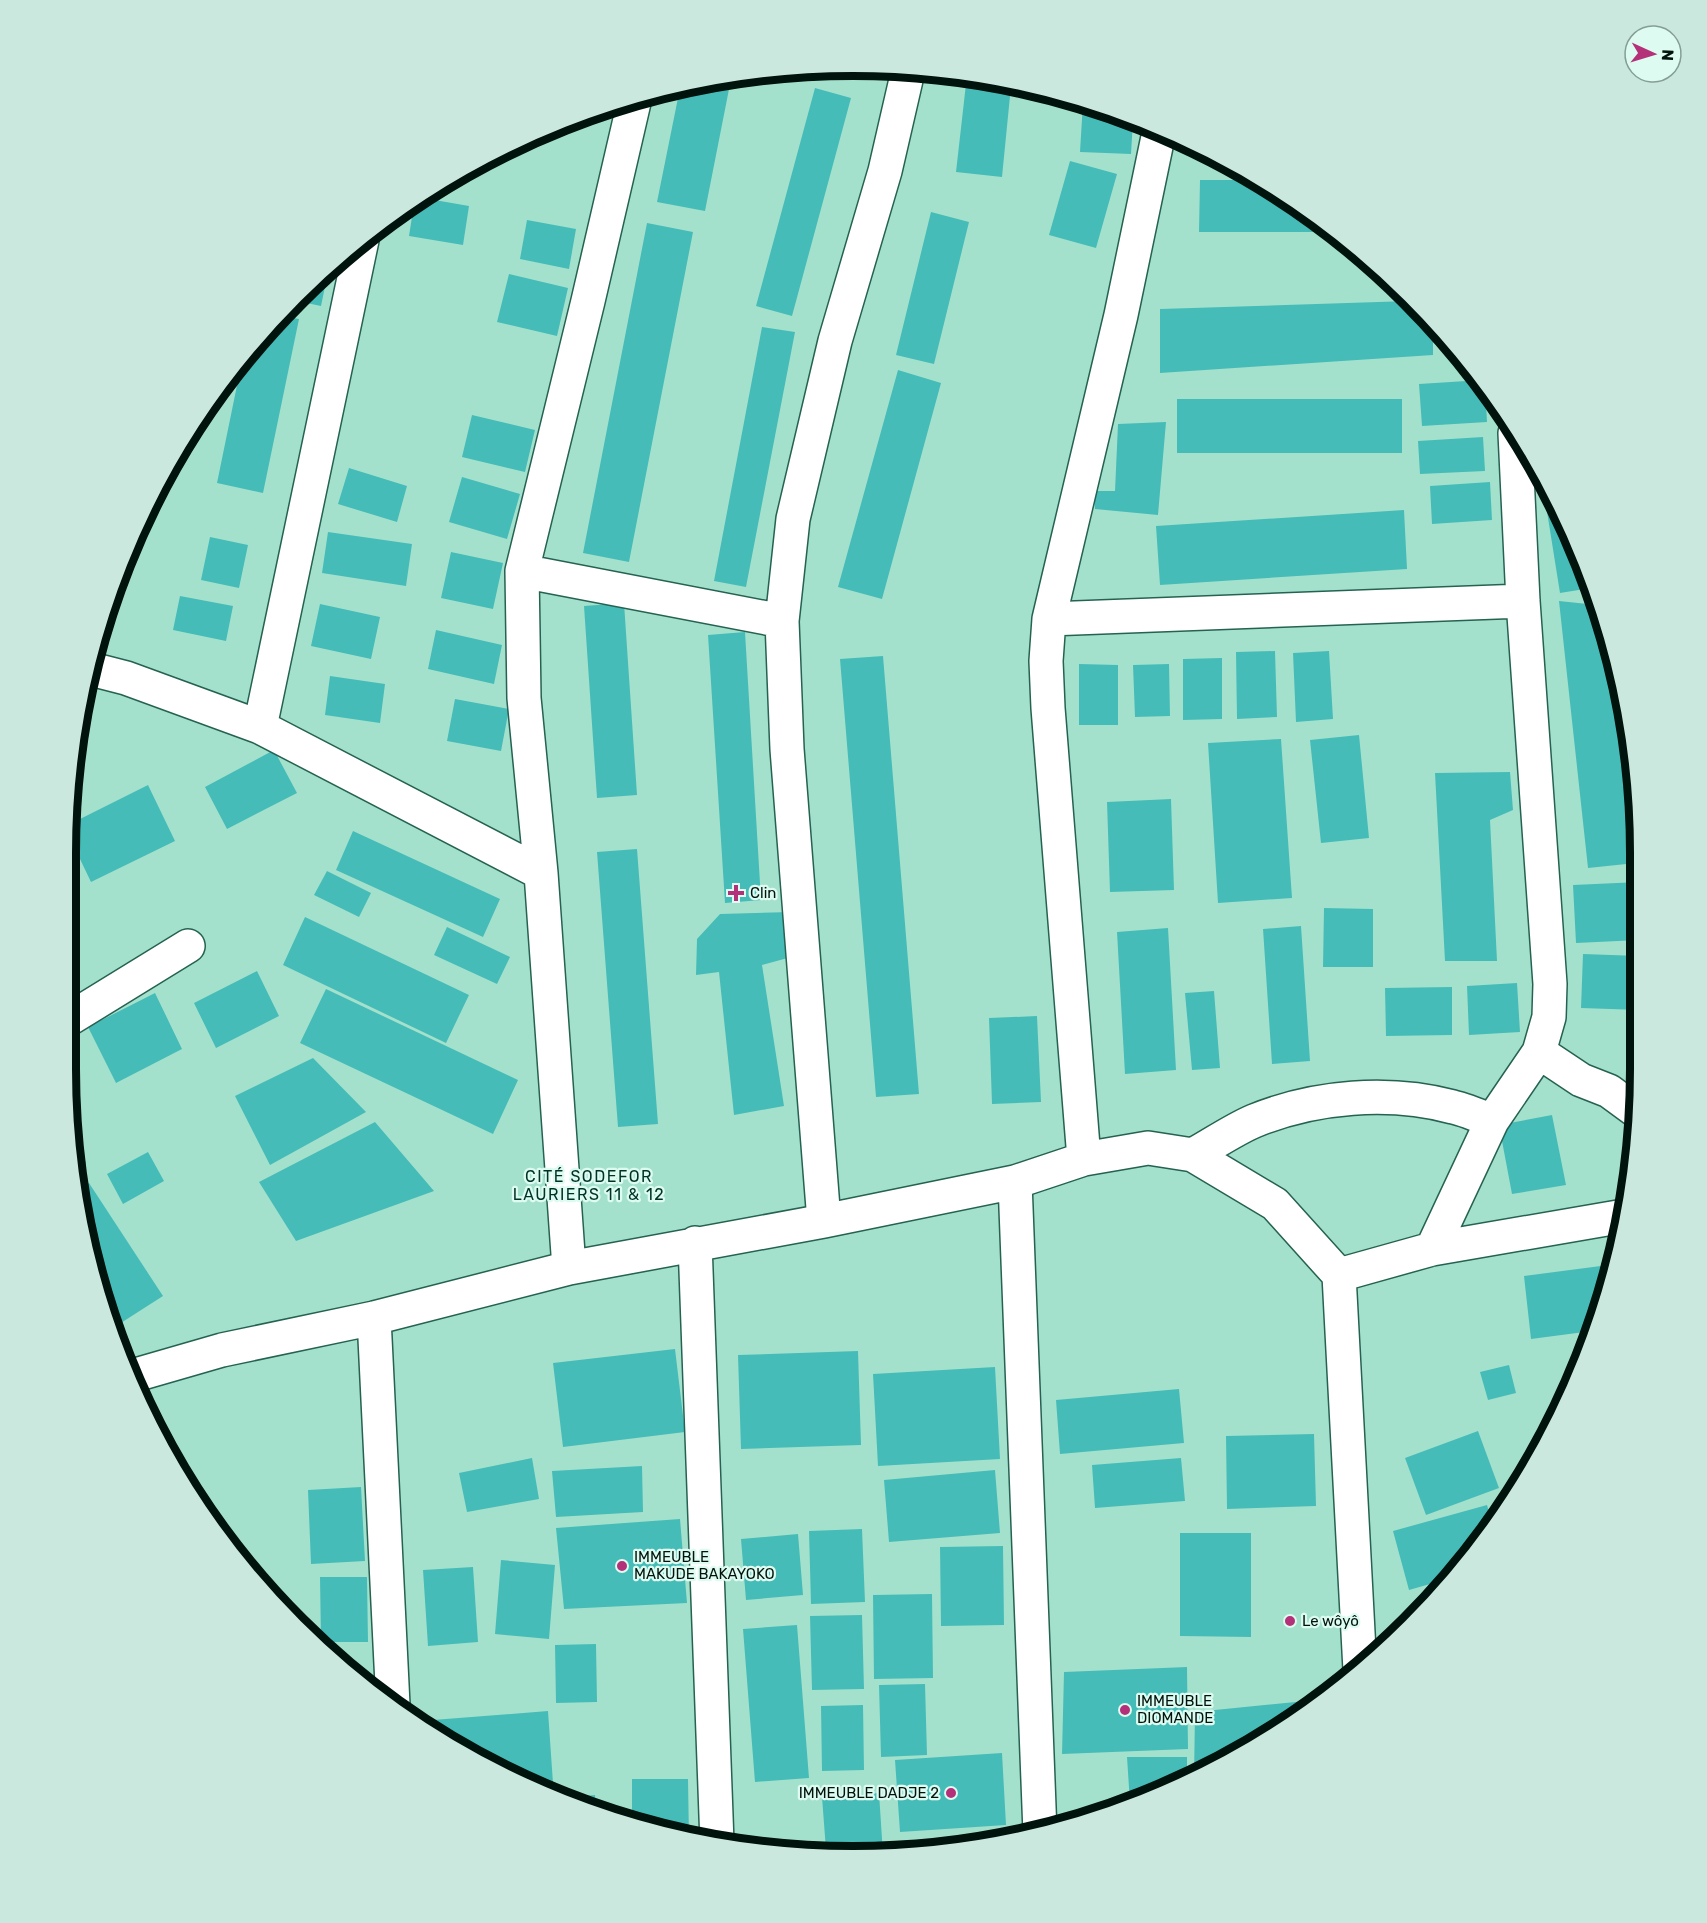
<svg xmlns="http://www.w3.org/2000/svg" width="1707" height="1923" viewBox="0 0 1707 1923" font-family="Rubik,sans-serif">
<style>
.building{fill:#46bcb8}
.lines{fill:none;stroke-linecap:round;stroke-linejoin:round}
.minor-casing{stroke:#256251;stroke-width:36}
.minor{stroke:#fff;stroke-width:33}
.poi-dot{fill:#b43078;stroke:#ddfbf0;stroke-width:2}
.labels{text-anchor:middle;stroke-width:4.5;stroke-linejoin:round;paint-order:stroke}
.poi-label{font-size:15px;fill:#00130d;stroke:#ddfbf0;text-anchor:start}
.neighbourhood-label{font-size:16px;letter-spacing:1.5px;fill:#003226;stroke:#ddfbf0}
.rim{fill:none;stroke:#00130d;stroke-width:8}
</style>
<rect width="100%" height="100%" fill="#a4e1cd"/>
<path class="building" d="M 967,75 L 1011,86 L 1002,177 L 956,172 Z
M 731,79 L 705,211 L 657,202 L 680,88 Z
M 815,88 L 851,98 L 792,316 L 756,306 Z
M 1083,102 L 1106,108 L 1133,120 L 1131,154 L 1080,152 Z
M 1070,161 L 1117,174 L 1096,248 L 1049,235 Z
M 1200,180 L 1259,180 L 1332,232 L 1199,232 Z
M 423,198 L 469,206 L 463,245 L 409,236 L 414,204 Z
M 931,212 L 969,222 L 934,364 L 896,355 Z
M 527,220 L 576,229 L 569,269 L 520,259 Z
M 647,223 L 693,232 L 629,562 L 583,553 Z
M 328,272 L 321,306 L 297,301 L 301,297 Z
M 509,274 L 568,288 L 557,336 L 497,322 Z
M 1409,301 L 1433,326 L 1433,355 L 1160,373 L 1160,309 Z
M 281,316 L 299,319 L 263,493 L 217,483 L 242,361 L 262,334 Z
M 762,327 L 795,332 L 746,587 L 714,581 Z
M 898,370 L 941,383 L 882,599 L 838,587 Z
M 1482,380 L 1485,384 L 1487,422 L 1422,426 L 1419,384 Z
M 1177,399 L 1402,399 L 1402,453 L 1177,453 Z
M 472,415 L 535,430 L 525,472 L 462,457 Z
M 1166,422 L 1158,515 L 1095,509 L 1094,491 L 1115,491 L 1118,424 Z
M 1483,437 L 1485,471 L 1420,474 L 1418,441 Z
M 349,468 L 407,486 L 397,522 L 338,504 Z
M 1541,474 L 1560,505 L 1591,588 L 1560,593 Z
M 462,477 L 520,494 L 507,539 L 449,522 Z
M 1490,482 L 1492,520 L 1432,524 L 1430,486 Z
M 1404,510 L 1407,569 L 1160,585 L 1156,526 Z
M 328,532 L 412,544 L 406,586 L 322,573 Z
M 210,537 L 248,545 L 239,588 L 201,580 Z
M 451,552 L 503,563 L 493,609 L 441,598 Z
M 180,596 L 233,606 L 226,641 L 173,630 Z
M 1559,601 L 1597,605 L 1614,649 L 1639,802 L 1639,811 L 1632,826 L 1636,863 L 1588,868 Z
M 624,603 L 637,795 L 597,798 L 584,606 Z
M 320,604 L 380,617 L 371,659 L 311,646 Z
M 436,630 L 502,645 L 494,684 L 428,669 Z
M 745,632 L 761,900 L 725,903 L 708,635 Z
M 1275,651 L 1277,717 L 1237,719 L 1236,652 Z
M 1329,651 L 1333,719 L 1296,722 L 1293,653 Z
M 883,656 L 919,1094 L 876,1097 L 840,659 Z
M 1222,658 L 1222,719 L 1183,720 L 1183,659 Z
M 1079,664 L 1118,665 L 1118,725 L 1079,725 Z
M 1169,664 L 1170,716 L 1135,717 L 1133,665 Z
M 330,676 L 385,684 L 380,723 L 325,715 Z
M 455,699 L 509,709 L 501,751 L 447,741 Z
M 1359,735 L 1369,838 L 1321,843 L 1310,740 Z
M 1281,739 L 1292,898 L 1218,903 L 1208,743 Z
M 274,750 L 297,793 L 227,829 L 205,787 Z
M 1510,772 L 1513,810 L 1490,820 L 1497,961 L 1445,961 L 1435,773 Z
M 148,785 L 175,841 L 91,882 L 67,832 L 68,825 Z
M 1171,799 L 1174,890 L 1110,892 L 1107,802 Z
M 353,831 L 500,899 L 483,937 L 336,870 Z
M 637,849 L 658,1124 L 618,1127 L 597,852 Z
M 327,871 L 371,893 L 359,917 L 314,895 Z
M 1639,882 L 1639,940 L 1576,943 L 1573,885 Z
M 1324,908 L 1373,909 L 1373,967 L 1323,967 Z
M 792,912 L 795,956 L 762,965 L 784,1106 L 734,1115 L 719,972 L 696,975 L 697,939 L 720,914 Z
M 305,917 L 469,995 L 446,1043 L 283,965 Z
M 1301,926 L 1310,1061 L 1272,1064 L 1263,929 Z
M 447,927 L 510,957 L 497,984 L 434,955 Z
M 1168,928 L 1176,1070 L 1125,1074 L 1117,932 Z
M 1583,954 L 1639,956 L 1639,1010 L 1581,1008 Z
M 257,971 L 279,1016 L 216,1048 L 194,1003 Z
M 1517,983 L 1520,1032 L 1469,1035 L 1467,986 Z
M 1452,987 L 1452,1035 L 1386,1036 L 1385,988 Z
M 326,989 L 518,1080 L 493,1134 L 300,1043 Z
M 1214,991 L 1220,1068 L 1192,1070 L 1185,993 Z
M 155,993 L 182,1049 L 116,1083 L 88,1027 Z
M 1037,1016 L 1041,1102 L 992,1104 L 989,1018 Z
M 313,1058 L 366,1112 L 270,1165 L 235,1096 Z
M 1552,1115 L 1566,1185 L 1512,1194 L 1499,1125 Z
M 375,1122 L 434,1191 L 296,1241 L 259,1182 Z
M 76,1145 L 86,1163 L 79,1167 Z
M 148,1152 L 164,1181 L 123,1204 L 107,1174 Z
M 89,1183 L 163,1296 L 113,1328 L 93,1273 L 82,1188 Z
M 1616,1264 L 1614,1274 L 1592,1331 L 1531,1339 L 1524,1276 Z
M 675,1349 L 685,1432 L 563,1447 L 553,1363 Z
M 858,1351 L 861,1445 L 741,1449 L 738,1355 Z
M 1509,1365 L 1516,1393 L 1488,1400 L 1480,1372 Z
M 995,1367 L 1000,1459 L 878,1466 L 873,1374 Z
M 1179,1389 L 1184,1443 L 1060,1454 L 1056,1400 Z
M 1478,1431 L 1499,1488 L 1426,1515 L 1405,1458 Z
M 1314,1434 L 1316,1506 L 1227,1509 L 1226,1436 Z
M 532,1458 L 539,1499 L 467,1512 L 459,1473 Z
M 1181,1458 L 1185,1501 L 1095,1508 L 1092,1465 Z
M 642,1466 L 643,1512 L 556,1517 L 552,1471 Z
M 995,1470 L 1000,1533 L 889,1542 L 884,1480 Z
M 361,1487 L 365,1561 L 311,1564 L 308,1490 Z
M 1487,1505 L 1493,1526 L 1478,1549 L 1451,1578 L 1409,1590 L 1393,1531 Z
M 680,1519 L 687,1603 L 564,1609 L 556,1528 Z
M 862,1529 L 865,1602 L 811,1604 L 809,1531 Z
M 1180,1533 L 1251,1533 L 1251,1637 L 1180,1636 Z
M 798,1534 L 803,1595 L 746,1600 L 741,1539 Z
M 1003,1546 L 1004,1625 L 941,1626 L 940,1547 Z
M 501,1560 L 555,1565 L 549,1639 L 495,1634 Z
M 473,1567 L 478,1642 L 428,1646 L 423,1570 Z
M 320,1577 L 367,1577 L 368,1642 L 321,1642 Z
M 932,1594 L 933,1678 L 874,1679 L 873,1595 Z
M 862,1615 L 864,1689 L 812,1690 L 810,1616 Z
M 797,1625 L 809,1778 L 755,1782 L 743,1629 Z
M 596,1644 L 597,1702 L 556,1703 L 555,1645 Z
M 1187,1667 L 1188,1749 L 1062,1754 L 1064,1672 Z
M 925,1684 L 927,1755 L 881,1757 L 879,1685 Z
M 1316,1700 L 1202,1776 L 1194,1779 L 1195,1712 Z
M 863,1705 L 864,1770 L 822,1771 L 821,1706 Z
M 548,1711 L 553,1783 L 531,1785 L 420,1721 Z
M 1002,1753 L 1006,1825 L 900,1832 L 895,1760 Z
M 1127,1757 L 1187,1757 L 1187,1781 L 1130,1803 Z
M 632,1779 L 688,1779 L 689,1839 L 632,1821 Z
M 879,1793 L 883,1854 L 826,1850 L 822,1797 Z
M 595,1795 L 596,1810 L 556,1798 Z
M 1010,1836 L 1010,1838 L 905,1855 L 890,1854 L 889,1844 Z"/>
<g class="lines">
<defs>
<path id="minor" d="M 522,571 L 782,621
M 1049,619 L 1523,601
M 91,669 L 126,678 L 260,727 L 541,873
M 260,727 L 362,240
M 66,1021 L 188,946
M 1539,1052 L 1581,1080 L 1609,1091 L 1639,1113
M 1193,1155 C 1213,1144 1233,1130 1254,1121 C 1315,1096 1389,1090 1453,1107 C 1466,1110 1480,1116 1492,1121
M 1084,1159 L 1048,708 L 1046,661 L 1049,619 L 1121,315 L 1159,132
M 1015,1182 L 1040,1833
M 824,1221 L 787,749 L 782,621 L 793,519 L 835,341 L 885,171 L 908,71
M 695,1243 L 717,1843
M 1432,1249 L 1492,1121 L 1539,1052 L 1549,1017 L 1550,984 L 1523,601 L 1515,433
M 569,1268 L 541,873 L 524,698 L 522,571 L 588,301 L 635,98
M 1339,1275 L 1432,1249 L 1624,1216
M 374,1318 L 393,1705
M 132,1376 L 222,1350 L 374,1318 L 569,1268 L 824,1221 L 1015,1182 L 1084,1159 L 1148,1148 L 1193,1155 L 1275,1204 L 1339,1275 L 1360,1670"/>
</defs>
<use href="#minor" class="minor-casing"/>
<use href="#minor" class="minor"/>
</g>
<g class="poi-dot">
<path d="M733 884h6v6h6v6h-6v6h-6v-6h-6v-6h6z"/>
<circle cx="622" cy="1566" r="6"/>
<circle cx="1290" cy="1621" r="6"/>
<circle cx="1125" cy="1710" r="6"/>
<circle cx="951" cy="1793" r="6"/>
</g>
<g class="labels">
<g class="poi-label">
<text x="750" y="898">Clin</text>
<text x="634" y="1562">IMMEUBLE<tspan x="634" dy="17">MAKUDE BAKAYOKO</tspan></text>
<text x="1302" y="1626">Le wôyô</text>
<text x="1137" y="1706">IMMEUBLE<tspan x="1137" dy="17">DIOMANDE</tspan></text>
<text x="939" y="1798" text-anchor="end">IMMEUBLE DADJE 2</text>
</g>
<g class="neighbourhood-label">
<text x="589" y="1182">CITÉ SODEFOR<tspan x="589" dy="18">LAURIERS 11 &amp; 12</tspan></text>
</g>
</g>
<path d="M0 0H1707V1923H0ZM853 76H853A777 777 0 0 1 1630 853V1069A777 777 0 0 1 853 1846H853A777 777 0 0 1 76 1069V853A777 777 0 0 1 853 76Z" fill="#cbe8de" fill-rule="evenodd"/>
<path class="rim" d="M853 76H853A777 777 0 0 1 1630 853V1069A777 777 0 0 1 853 1846H853A777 777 0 0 1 76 1069V853A777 777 0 0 1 853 76Z"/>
<g transform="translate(1653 54) rotate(94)"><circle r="28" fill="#ddfbf0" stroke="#859e95" stroke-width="1.5"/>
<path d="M0-4.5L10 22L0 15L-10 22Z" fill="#b43078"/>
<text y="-9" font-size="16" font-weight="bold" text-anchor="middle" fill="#00130d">N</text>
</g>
</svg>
